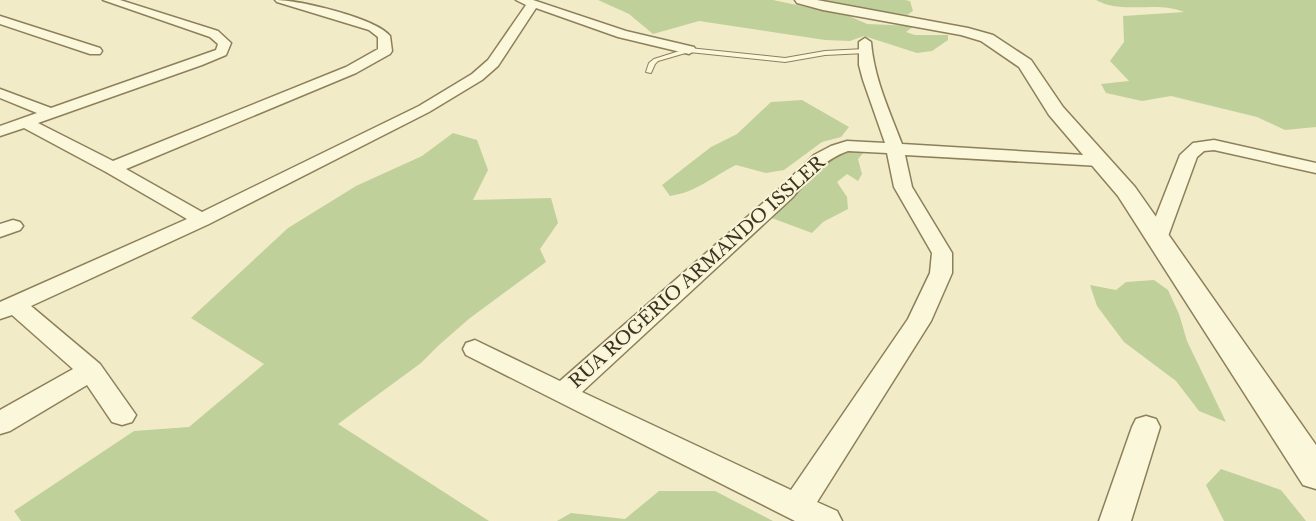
<svg xmlns="http://www.w3.org/2000/svg" width="1316" height="521" viewBox="0 0 1316 521" font-family="'Libre Baskerville',serif">
<style>
.green{fill:#c0d09a}
.lines{fill:none;stroke-linecap:round;stroke-linejoin:round}
.service-casing{stroke:#8e7f5b;stroke-width:2}
.minor-casing{stroke:#8e7f5b;stroke-width:3}
.tertiary-casing{stroke:#8e7f5b;stroke-width:3}
.service{fill:#fbf7db;fill-rule:evenodd}
.minor{fill:#fbf7db;fill-rule:evenodd}
.tertiary{fill:#fbf7db;fill-rule:evenodd}
.labels{text-anchor:middle;stroke-width:4;stroke-linejoin:round;paint-order:stroke}
.street-label{font-size:18px;fill:#3e331f;stroke:#f8f4d7}
</style>
<rect width="100%" height="100%" fill="#f1ecc7"/>
<path class="green" d="M 598,0 L 773,0 L 849,16 L 867,24 L 914,26 L 906,32 L 915,35 L 948,35 L 948,40 L 932,51 L 917,53 L 864,36 L 850,41 L 825,40 L 699,21 L 653,34 L 629,14 Z
M 819,0 L 905,0 L 910,1 L 913,11 L 907,15 L 850,7 Z
M 1316,0 L 1316,127 L 1285,130 L 1257,117 L 1171,96 L 1142,101 L 1106,93 L 1101,84 L 1129,81 L 1110,61 L 1124,42 L 1123,16 L 1184,12 C 1157,0 1122,15 1096,0 Z
M 802,100 L 849,127 L 841,137 L 822,142 L 784,170 L 766,173 L 736,165 C 712,177 697,192 670,196 L 662,185 L 711,147 L 737,134 L 771,102 Z
M 453,133 L 477,140 L 488,170 L 473,200 L 551,198 L 558,223 L 540,249 L 546,262 L 470,318 L 439,345 L 421,363 L 338,424 L 489,521 L 21,521 L 14,511 L 134,431 L 189,427 L 264,364 L 191,318 L 288,228 L 356,186 L 422,156 Z
M 852,152 L 864,152 L 858,159 L 862,174 L 858,181 L 847,174 L 837,182 L 847,197 L 848,209 L 823,222 L 812,233 L 769,217 C 792,195 820,157 852,152 Z
M 1154,280 L 1168,290 L 1179,314 L 1187,341 L 1226,422 L 1199,411 L 1176,381 L 1124,342 L 1097,306 L 1090,285 L 1116,290 L 1126,282 Z
M 1221,469 L 1281,490 L 1306,521 L 1224,521 L 1206,485 Z
M 659,491 L 715,491 L 773,521 L 557,521 L 571,513 L 625,519 Z"/>
<g class="lines">
<defs>
<path id="service" d="M 689,48 L 785,58 L 825,51 L 865,49 L 868,51 L 865,53 L 825,55 L 785,62 L 689,52 L 658,61 L 655,64 L 651,73 L 646,72 L 649,63 L 654,59 Z"/>
<path id="minor" d="M 103,0 L 120,0 L 218,31 L 231,43 L 226,55 L 202,65 L 38,123 L 113,161 L 346,67 L 378,49 L 378,37 L 369,30 L 277,2 L 275,0 C 299,0 376,18 390,36 L 392,51 L 390,54 L 356,73 L 126,169 L 202,212 L 419,106 L 472,74 L 488,60 L 526,5 L 516,0 L 533,0 L 626,31 L 694,47 L 696,50 L 689,54 L 618,37 L 536,8 L 498,66 L 482,80 L 429,112 L 209,224 L 31,306 L 100,364 L 136,415 L 132,422 L 122,425 L 112,422 L 87,385 L 10,431 L 0,434 L 0,410 L 73,369 L 12,315 L 0,319 L 0,302 L 187,219 L 106,172 L 24,128 L 0,136 L 0,126 L 37,113 L 0,98 L 0,89 L 51,108 L 216,50 L 218,44 L 210,37 Z
M 0,16 L 100,48 L 102,51 L 100,54 L 90,54 L 0,24 Z
M 865,38 L 871,42 C 874,78 889,110 902,144 L 1100,156 L 1106,157 L 1109,161 L 1106,165 L 1100,166 L 905,155 L 912,187 L 952,253 L 952,273 L 931,321 L 817,502 L 837,511 L 842,521 L 795,521 L 466,355 L 463,349 L 466,343 L 475,340 L 560,381 L 778,190 L 814,155 L 831,146 L 847,141 L 885,143 L 863,80 L 859,65 L 859,42 ZM 848,151 L 887,153 L 894,187 L 932,253 L 930,273 L 908,319 L 791,490 L 582,392 L 792,198 C 808,179 824,159 848,151 Z
M 1214,140 L 1316,163 L 1316,173 L 1214,150 L 1204,151 L 1197,157 L 1167,239 L 1164,243 L 1157,245 L 1150,243 L 1147,239 L 1180,155 L 1193,143 Z
M 13,220 L 20,222 L 23,226 L 20,230 L 0,237 L 0,224 Z
M 1146,416 L 1156,419 L 1160,427 L 1131,521 L 1099,521 L 1132,427 L 1136,419 Z"/>
<path id="tertiary" d="M 795,0 L 817,0 L 968,28 L 993,35 L 1031,60 L 1063,107 L 1135,187 L 1316,445 L 1316,489 L 1303,485 L 1118,196 L 1049,115 L 1019,67 L 981,41 L 961,35 L 823,10 L 797,3 Z"/>
</defs>
<use href="#service" class="service-casing"/>
<use href="#minor" class="minor-casing"/>
<use href="#tertiary" class="tertiary-casing"/>
<use href="#service" class="service"/>
<use href="#minor" class="minor"/>
<use href="#tertiary" class="tertiary"/>
</g>
<g class="labels">
<g class="street-label">
<text transform="translate(697 272) rotate(-42)" y="6">RUA ROGÉRIO ARMANDO ISSLER</text>
</g>
</g>
</svg>
